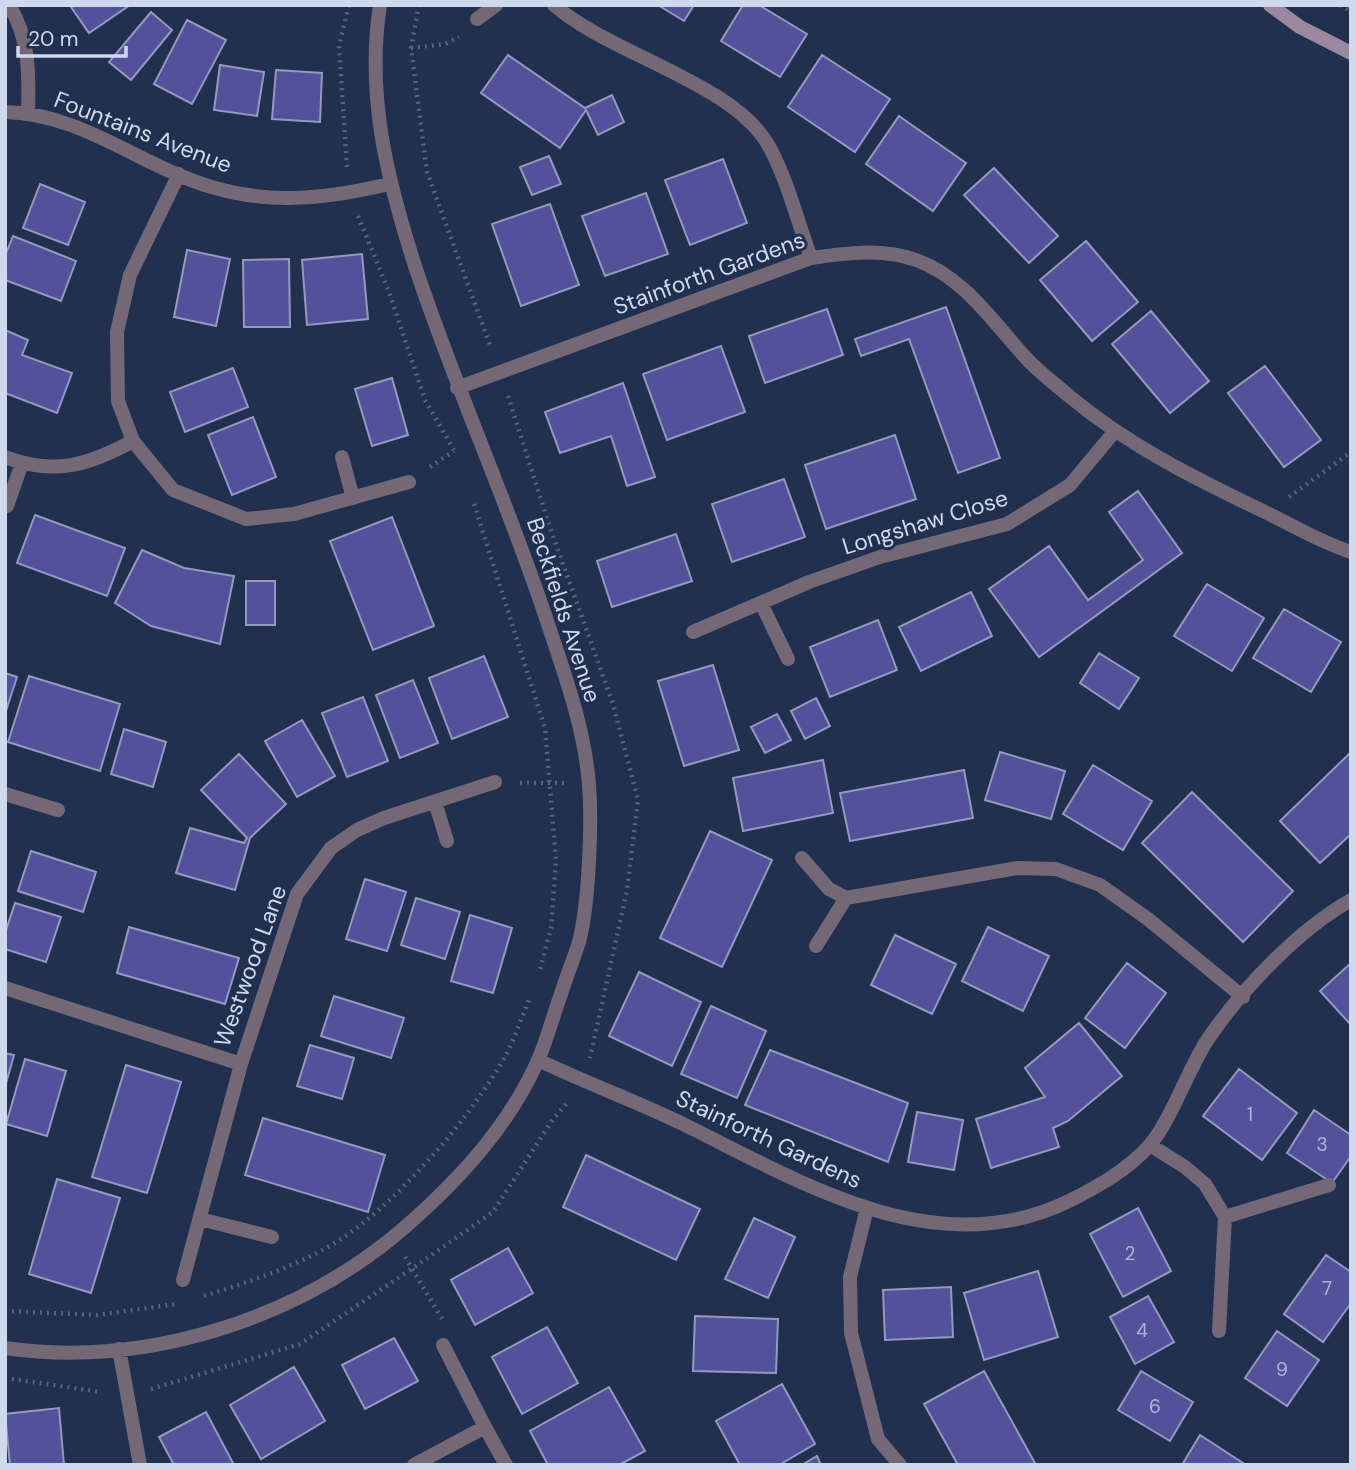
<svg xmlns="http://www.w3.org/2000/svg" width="1356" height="1470" viewBox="0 0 1356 1470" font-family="'DM Sans',sans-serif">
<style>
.building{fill:#53519a;stroke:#9598c0;stroke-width:2}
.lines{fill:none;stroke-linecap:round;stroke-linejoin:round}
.path{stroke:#55647f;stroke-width:4.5;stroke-dasharray:2 5;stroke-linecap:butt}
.street{stroke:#756876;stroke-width:14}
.secondary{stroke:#9b879e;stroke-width:14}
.labels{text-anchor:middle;stroke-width:6;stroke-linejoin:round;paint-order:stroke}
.number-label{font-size:19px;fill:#afb7d8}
.street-label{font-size:23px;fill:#ced9ed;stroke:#20304e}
</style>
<rect width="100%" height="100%" fill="#20304e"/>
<path class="building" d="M 73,5 L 130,5 L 89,33 L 71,7 Z
M 658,5 L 694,5 L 684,21 Z
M 743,5 L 759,5 L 807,34 L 780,77 L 721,41 Z
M 151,12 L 172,30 L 131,80 L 109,62 Z
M 187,20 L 226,40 L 192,104 L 154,84 Z
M 508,55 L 585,108 L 612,95 L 624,122 L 598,135 L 586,110 L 560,148 L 481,93 Z
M 822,55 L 890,99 L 855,152 L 788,107 Z
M 220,65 L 264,72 L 257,116 L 214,110 Z
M 276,70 L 322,73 L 320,122 L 272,119 Z
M 899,116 L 966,163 L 933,211 L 866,164 Z
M 549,156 L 561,184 L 532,195 L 520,167 Z
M 723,159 L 747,223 L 690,245 L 665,180 Z
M 994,168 L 1058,236 L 1029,263 L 964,195 Z
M 40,184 L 85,202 L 68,245 L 23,228 Z
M 646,193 L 668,254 L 605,276 L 582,216 Z
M 550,204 L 579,285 L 521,306 L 492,224 Z
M 13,236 L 76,261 L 61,301 L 5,280 L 5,256 Z
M 1086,241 L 1138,302 L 1092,341 L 1040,280 Z
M 187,250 L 230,259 L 216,326 L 174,317 Z
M 362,254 L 368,319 L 307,325 L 302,260 Z
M 289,259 L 290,327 L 244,327 L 243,260 Z
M 946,307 L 1000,458 L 958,473 L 909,339 L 861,356 L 855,339 Z
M 827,309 L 843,355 L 765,383 L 749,336 Z
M 1151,311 L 1209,381 L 1170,413 L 1112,344 Z
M 5,330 L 28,340 L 22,355 L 72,373 L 57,413 L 5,393 Z
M 721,346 L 745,412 L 667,440 L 643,374 Z
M 1265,366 L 1321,440 L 1284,467 L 1228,393 Z
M 233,368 L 248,407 L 185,432 L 170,392 Z
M 392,378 L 408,435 L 372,446 L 355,389 Z
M 623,383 L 655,477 L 627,486 L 611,436 L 560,453 L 545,412 Z
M 253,417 L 276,477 L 232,495 L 208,435 Z
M 895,435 L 916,499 L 826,529 L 805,465 Z
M 784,479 L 805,537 L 732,562 L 712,504 Z
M 1138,491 L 1182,553 L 1039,657 L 989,589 L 1049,546 L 1088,600 L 1143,560 L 1109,512 Z
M 35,515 L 125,548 L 107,596 L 17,563 Z
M 392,517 L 434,626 L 373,650 L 330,541 Z
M 676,534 L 692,581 L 612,607 L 597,561 Z
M 142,550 L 184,568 L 234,576 L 220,644 L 151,626 L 115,603 Z
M 246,581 L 275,581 L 275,625 L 246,625 Z
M 1207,584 L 1264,618 L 1232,671 L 1174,636 Z
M 971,592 L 992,636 L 921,671 L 899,627 Z
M 1284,609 L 1341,642 L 1311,692 L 1253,658 Z
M 878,620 L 897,670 L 830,697 L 810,647 Z
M 1099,653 L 1139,678 L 1119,709 L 1080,683 Z
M 484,656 L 508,717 L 452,739 L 429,678 Z
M 713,665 L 739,750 L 684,766 L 658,681 Z
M 5,673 L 17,677 L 5,714 Z
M 29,676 L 120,704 L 100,771 L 8,742 Z
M 413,680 L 438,743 L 400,758 L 376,695 Z
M 363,697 L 388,761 L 347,777 L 322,713 Z
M 816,698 L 830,726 L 805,739 L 791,711 Z
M 777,714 L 791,740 L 765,753 L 751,727 Z
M 302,720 L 335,776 L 297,797 L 265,741 Z
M 124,729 L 166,742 L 153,787 L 111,774 Z
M 1000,752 L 1065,771 L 1051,819 L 985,800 Z
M 1351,752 L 1351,834 L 1320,863 L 1280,821 Z
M 239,754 L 286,804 L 250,838 L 235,890 L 176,873 L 190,828 L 244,843 L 247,838 L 201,790 Z
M 823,760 L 833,813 L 743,831 L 733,778 Z
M 1093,765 L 1152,801 L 1123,850 L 1063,814 Z
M 964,770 L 973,818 L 850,841 L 840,793 Z
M 1192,792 L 1293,891 L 1243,942 L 1142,843 Z
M 710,831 L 772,860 L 722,967 L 660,938 Z
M 31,851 L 96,872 L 83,912 L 18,891 Z
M 365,879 L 406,892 L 387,951 L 346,939 Z
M 416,898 L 460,912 L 445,959 L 401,945 Z
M 15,903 L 61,917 L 46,962 L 5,949 L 5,933 Z
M 470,915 L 512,928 L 493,993 L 451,981 Z
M 129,927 L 239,958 L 225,1004 L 117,973 Z
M 988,927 L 1049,956 L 1023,1011 L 962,981 Z
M 895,935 L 956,964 L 932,1014 L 871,985 Z
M 1127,963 L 1166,993 L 1125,1048 L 1085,1018 Z
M 1351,963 L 1351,1025 L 1320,991 Z
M 639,972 L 701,1002 L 672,1066 L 609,1036 Z
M 334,996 L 404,1018 L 391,1058 L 321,1036 Z
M 711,1006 L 766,1031 L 737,1098 L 681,1074 Z
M 1079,1023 L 1122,1076 L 1068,1121 L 1053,1128 L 1059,1147 L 991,1168 L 976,1119 L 1045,1097 L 1025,1068 Z
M 310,1045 L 354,1058 L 342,1099 L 297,1086 Z
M 770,1050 L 908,1103 L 888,1162 L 745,1105 Z
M 5,1053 L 14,1055 L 5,1087 Z
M 25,1059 L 66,1071 L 47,1136 L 6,1124 Z
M 126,1065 L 181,1082 L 147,1193 L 92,1177 Z
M 1239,1069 L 1297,1113 L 1262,1160 L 1203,1116 Z
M 1314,1110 L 1351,1135 L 1351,1156 L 1332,1183 L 1287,1153 Z
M 917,1112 L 963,1120 L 954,1170 L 908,1162 Z
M 263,1118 L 385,1155 L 368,1212 L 245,1175 Z
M 586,1155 L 700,1209 L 676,1260 L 563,1207 Z
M 57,1179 L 120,1198 L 91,1293 L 29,1274 Z
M 1138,1208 L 1171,1271 L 1123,1297 L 1090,1234 Z
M 754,1218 L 795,1237 L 768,1298 L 725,1279 Z
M 508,1248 L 533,1293 L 475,1325 L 451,1280 Z
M 1326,1255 L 1351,1272 L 1351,1303 L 1323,1342 L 1284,1314 Z
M 1038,1271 L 1058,1337 L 984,1360 L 964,1293 Z
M 951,1287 L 953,1337 L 885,1340 L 883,1290 Z
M 1148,1296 L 1174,1342 L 1135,1364 L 1110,1317 Z
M 695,1316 L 778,1319 L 776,1373 L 693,1371 Z
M 547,1327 L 578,1383 L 522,1414 L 492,1357 Z
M 1277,1331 L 1319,1360 L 1287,1406 L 1245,1378 Z
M 394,1338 L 418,1381 L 365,1409 L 342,1365 Z
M 294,1367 L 325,1421 L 261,1459 L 230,1405 Z
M 984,1371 L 1036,1465 L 958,1465 L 924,1404 Z
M 1141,1371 L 1193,1402 L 1170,1441 L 1118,1410 Z
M 782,1384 L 815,1444 L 779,1465 L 740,1465 L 716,1421 Z
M 609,1387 L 645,1451 L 619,1465 L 548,1465 L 530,1431 Z
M 59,1408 L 64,1465 L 10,1465 L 5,1414 Z
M 206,1412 L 234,1465 L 174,1465 L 159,1437 Z
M 1200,1435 L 1246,1465 L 1182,1465 Z
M 817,1456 L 821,1465 L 802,1465 Z"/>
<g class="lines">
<path class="path" d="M 419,5 L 411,48 L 427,172 L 491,348
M 1340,5 L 1351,11
M 411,48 L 445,44 L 459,37
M 347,167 L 339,46 L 349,5
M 358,216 L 389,292 L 425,400 L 454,450
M 508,396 L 549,525 L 613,704 L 638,800 L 627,890 L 590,1058
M 430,467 L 454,451
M 1289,497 L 1351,452
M 474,504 L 545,728 L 556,860 L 551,928 L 540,969
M 520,783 L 564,783
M 405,1257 L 444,1322
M 204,1296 C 249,1282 292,1268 333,1244 C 394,1208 472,1116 506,1055 C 515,1038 521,1018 529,1000
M 5,1311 L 97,1315 L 176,1304
M 5,1378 L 101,1392
M 151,1389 L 300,1344 L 413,1268 L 493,1212 L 553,1119 L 568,1102"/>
<path class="street" d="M 9,5 C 30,39 29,74 28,112
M 554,5 C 611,55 736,83 770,148 C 788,182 798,223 811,258
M 477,19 L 496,5
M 5,112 C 82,113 143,168 215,188 C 274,205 330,198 389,184
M 179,174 L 130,275 L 117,332 L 118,401 L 133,441 L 173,490 L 246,519 L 294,514 L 409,482
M 457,388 L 811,258 C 846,253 882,248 916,260 C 964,277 993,322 1026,358 C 1039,372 1055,384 1069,396 C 1129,446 1196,479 1265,512 C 1294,526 1320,542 1351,552
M 5,457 C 54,476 89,465 133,441
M 342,457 L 353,498
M 7,506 L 22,463
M 761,603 L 788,659
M 693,632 L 809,582 L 880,557 L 1007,524 L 1070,485 L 1115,431
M 5,794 L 58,810
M 435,802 L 447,841
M 802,858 L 829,889 L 846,898 L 1018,868 L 1056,869 L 1100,885 L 1148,919 L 1243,997
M 816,946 L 846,898
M 5,988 L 241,1064 L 297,894 L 331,848 L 357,830 L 384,818 L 495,782
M 538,1060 C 586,1083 636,1101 683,1124 C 803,1183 937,1267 1071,1200 C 1099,1186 1127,1170 1149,1146 C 1171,1121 1188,1069 1208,1039 C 1242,989 1298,930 1351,900
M 1150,1145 L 1185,1167 L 1205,1184 L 1225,1217 L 1219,1331
M 867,1208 L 850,1277 L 851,1333 L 878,1439 L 900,1465
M 1225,1217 L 1329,1185
M 200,1219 L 272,1237
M 183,1280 L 241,1064
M 5,1348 C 145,1368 297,1320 404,1228 C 459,1180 510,1125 539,1058 C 548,1036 554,1013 562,991 C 567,975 574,958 579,942 C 589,904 592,824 589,785 C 585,730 565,675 548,624 C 508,502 454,385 414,263 C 387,178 366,95 380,5
M 119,1349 L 140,1465
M 485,1427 L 506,1465
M 414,1465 L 485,1427 L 443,1345"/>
<path class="secondary" d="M 1270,5 L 1300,27 L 1351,53"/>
</g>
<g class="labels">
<g class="number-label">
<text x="1250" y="1121">1</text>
<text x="1322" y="1151">3</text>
<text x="1130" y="1260">2</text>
<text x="1327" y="1295">7</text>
<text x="1142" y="1337">4</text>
<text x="1282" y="1376">9</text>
<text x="1155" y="1413">6</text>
</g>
<g class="street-label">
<text transform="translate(143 132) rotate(21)" y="8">Fountains Avenue</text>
<text transform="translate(709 273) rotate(-20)" y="8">Stainforth Gardens</text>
<text transform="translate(925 522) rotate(-17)" y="8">Longshaw Close</text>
<text transform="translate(564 610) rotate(72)" y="8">Beckfields Avenue</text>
<text transform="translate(250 966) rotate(-70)" y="8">Westwood Lane</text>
<text transform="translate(769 1139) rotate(25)" y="8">Stainforth Gardens</text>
</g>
</g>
<rect width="1356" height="1470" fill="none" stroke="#ced9ed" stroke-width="14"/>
<path d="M18 46v10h108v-10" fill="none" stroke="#ced9ed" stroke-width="3.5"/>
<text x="28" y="46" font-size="21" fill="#ced9ed" stroke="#20304e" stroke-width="5" paint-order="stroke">20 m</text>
</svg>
